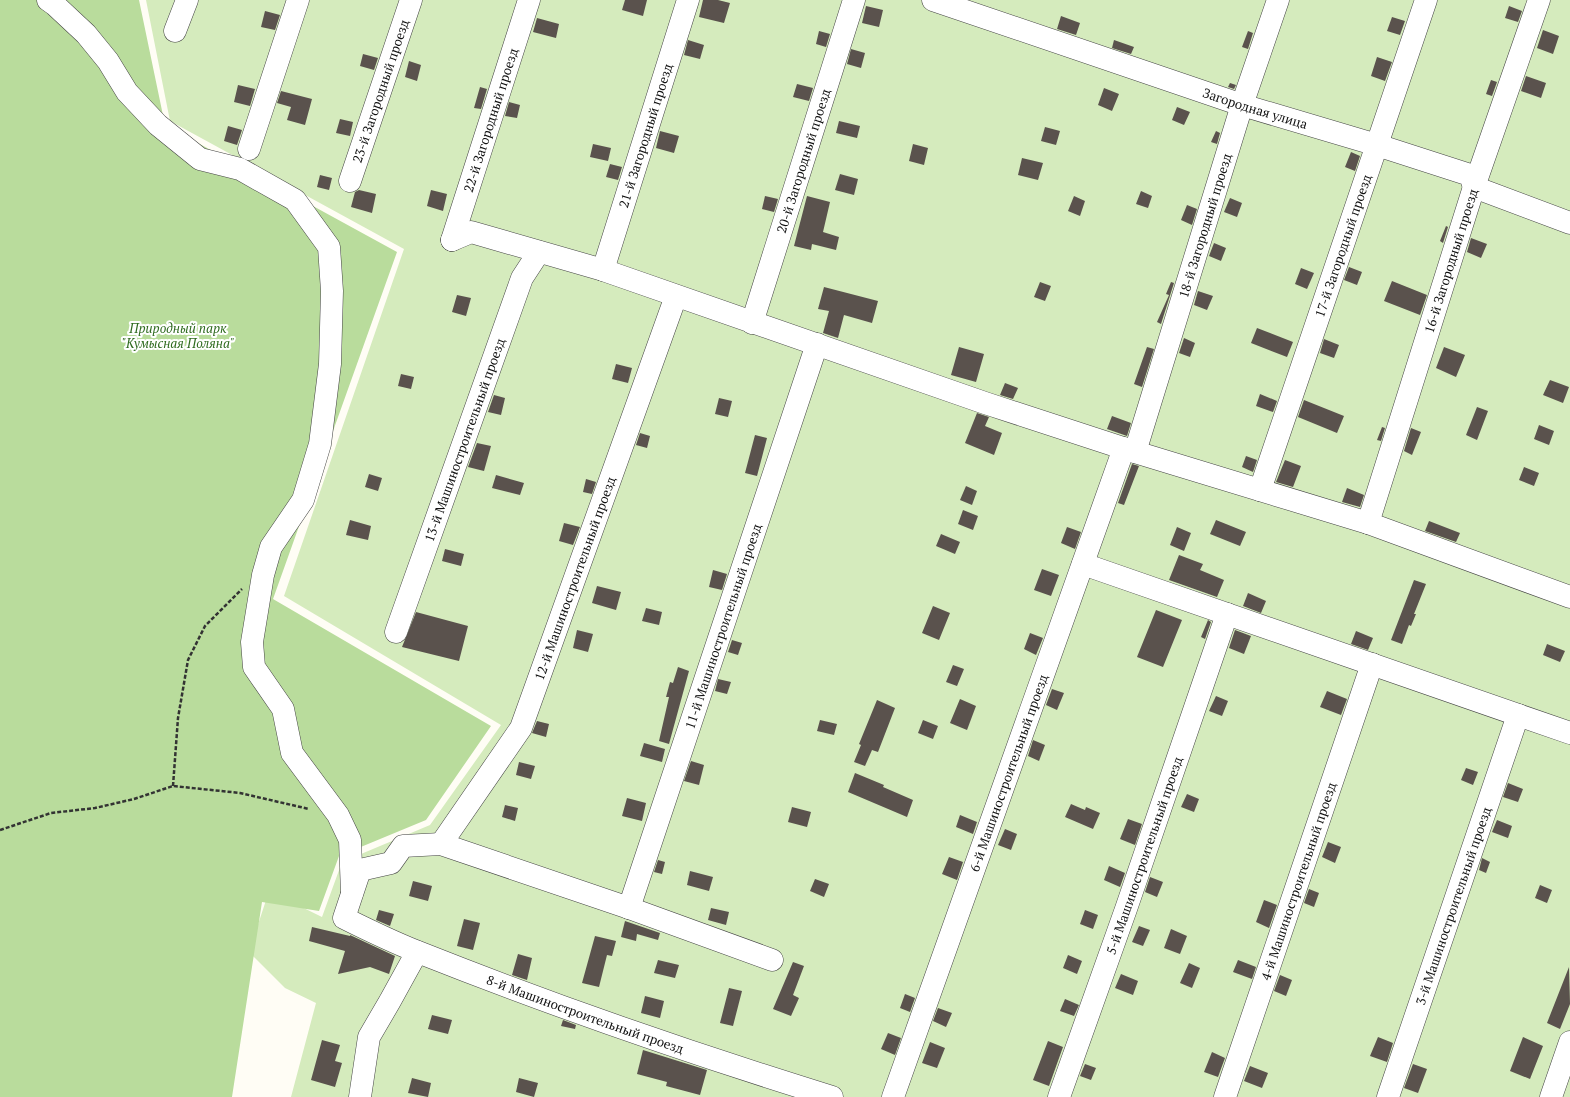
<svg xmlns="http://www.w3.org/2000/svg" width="1570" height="1097" viewBox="0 0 1570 1097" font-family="'PT Serif',serif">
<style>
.green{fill:#d5ebbd}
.forest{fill:#b9dc9c}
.building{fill:#5a524d}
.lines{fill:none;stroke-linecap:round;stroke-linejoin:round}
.minor-casing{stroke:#444;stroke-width:23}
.path{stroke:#333;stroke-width:2.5;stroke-dasharray:4 2;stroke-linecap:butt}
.minor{stroke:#fff;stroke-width:22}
.labels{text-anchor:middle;stroke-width:4;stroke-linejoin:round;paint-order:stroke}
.street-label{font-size:13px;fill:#111;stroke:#fff}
.park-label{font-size:13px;font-style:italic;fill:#2f6b1f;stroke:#fff}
</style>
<rect width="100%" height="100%" fill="#fffdf5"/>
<path class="green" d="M 146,0 L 1570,0 L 1570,1097 L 291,1097 L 316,1003 L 285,988 L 249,952 L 269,891 L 322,917 L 342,862 L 430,825 L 501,725 L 284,596 L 404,249 L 170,121 Z"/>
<path class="forest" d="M 0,0 L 139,0 L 165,125 L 397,252 L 273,599 L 491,726 L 426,820 L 339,856 L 319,911 L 262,902 L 232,1097 L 0,1097 Z"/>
<path class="building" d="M 625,0 L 647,0 L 643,16 L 622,10 Z
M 703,0 L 718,0 L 730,3 L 724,23 L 699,17 Z
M 866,6 L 883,10 L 879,27 L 862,23 Z
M 1509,6 L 1522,11 L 1518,22 L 1505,18 Z
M 265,11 L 280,15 L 275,30 L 261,27 Z
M 1061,16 L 1080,23 L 1076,35 L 1057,29 Z
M 1392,17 L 1405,21 L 1400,35 L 1387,31 Z
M 537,18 L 559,24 L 556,38 L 533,32 Z
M 1543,30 L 1559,36 L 1553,54 L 1537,48 Z
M 819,31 L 830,34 L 826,47 L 816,44 Z
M 1248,31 L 1253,33 L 1248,49 L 1242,47 Z
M 688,40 L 704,45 L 700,59 L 684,55 Z
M 1114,40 L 1134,47 L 1131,54 L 1112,48 Z
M 851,49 L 865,53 L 861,68 L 847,64 Z
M 363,54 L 378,58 L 374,70 L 360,66 Z
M 1377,57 L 1392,62 L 1385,81 L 1371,76 Z
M 409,61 L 421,65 L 417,81 L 405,77 Z
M 1526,76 L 1546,83 L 1541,98 L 1521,91 Z
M 1491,80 L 1497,82 L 1492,96 L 1486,94 Z
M 1230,83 L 1236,85 L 1234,89 L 1228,87 Z
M 797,84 L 813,88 L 809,101 L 793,97 Z
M 238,85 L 255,89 L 250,106 L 234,102 Z
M 480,87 L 487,89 L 481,109 L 474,108 Z
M 1104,88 L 1119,94 L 1112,111 L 1098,105 Z
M 281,91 L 312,99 L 305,125 L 287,120 L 291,107 L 277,103 Z
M 509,102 L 520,105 L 517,118 L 505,116 Z
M 1177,107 L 1190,112 L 1184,125 L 1172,120 Z
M 340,119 L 353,122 L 350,136 L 336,133 Z
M 839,121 L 860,126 L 857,138 L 836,133 Z
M 228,126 L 242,130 L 237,145 L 224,141 Z
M 1045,127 L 1060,131 L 1056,145 L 1041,141 Z
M 660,131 L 679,136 L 674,153 L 656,148 Z
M 1216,131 L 1220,133 L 1217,144 L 1211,142 Z
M 593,144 L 611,148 L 608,161 L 590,157 Z
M 913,144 L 928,148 L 924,165 L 909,161 Z
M 1351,152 L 1360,156 L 1355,171 L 1345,167 Z
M 1022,158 L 1043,163 L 1038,180 L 1018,175 Z
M 610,164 L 622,167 L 618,180 L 606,177 Z
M 840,174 L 858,179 L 854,195 L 835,190 Z
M 320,175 L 332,178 L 329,190 L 317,187 Z
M 359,190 L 376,194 L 372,213 L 351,207 L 355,192 Z
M 431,190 L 447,194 L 443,211 L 427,206 Z
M 1141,191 L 1152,196 L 1148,208 L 1136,204 Z
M 765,196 L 778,199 L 774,212 L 762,209 Z
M 807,196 L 830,202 L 823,232 L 839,237 L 836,250 L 812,244 L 811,250 L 794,246 Z
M 1074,196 L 1085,201 L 1080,216 L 1068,211 Z
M 1230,198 L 1242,203 L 1237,217 L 1224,212 Z
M 1187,205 L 1197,209 L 1192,225 L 1181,220 Z
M 1446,226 L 1448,227 L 1443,243 L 1440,241 Z
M 1471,238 L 1487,244 L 1481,258 L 1467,252 Z
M 1214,243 L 1226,248 L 1221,261 L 1209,256 Z
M 1349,267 L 1362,272 L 1357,285 L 1344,280 Z
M 1301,268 L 1314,273 L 1307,289 L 1295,284 Z
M 1392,281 L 1427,295 L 1420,315 L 1384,301 Z
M 1040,282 L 1051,286 L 1045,301 L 1034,297 Z
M 1171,282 L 1174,283 L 1161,324 L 1157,322 L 1169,295 L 1166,294 Z
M 824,287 L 878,301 L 872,323 L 844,315 L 838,338 L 823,333 L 829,311 L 818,309 Z
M 1198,291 L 1213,296 L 1207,310 L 1194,305 Z
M 457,295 L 471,298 L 466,316 L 452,312 Z
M 1257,328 L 1293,342 L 1287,357 L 1251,343 Z
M 1184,338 L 1195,343 L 1190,357 L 1179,353 Z
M 1324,339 L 1339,345 L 1334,358 L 1320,353 Z
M 959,347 L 984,354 L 976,382 L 951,375 Z
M 1147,347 L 1154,349 L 1142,387 L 1134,384 Z
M 1444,347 L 1465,355 L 1456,377 L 1436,368 Z
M 616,364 L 632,368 L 628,383 L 612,379 Z
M 401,374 L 414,377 L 411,389 L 398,386 Z
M 1550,380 L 1569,387 L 1563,403 L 1543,395 Z
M 1005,383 L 1018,388 L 1013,399 L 1000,395 Z
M 1260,394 L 1277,401 L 1273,412 L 1256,406 Z
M 494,395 L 505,398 L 501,415 L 488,412 Z
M 719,398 L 732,401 L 728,417 L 715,414 Z
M 1304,400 L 1344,416 L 1337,433 L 1298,417 Z
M 1477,407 L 1488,411 L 1477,440 L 1466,435 Z
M 977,413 L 989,417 L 985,426 L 1002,433 L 994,455 L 965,443 Z
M 1112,416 L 1131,423 L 1127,436 L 1107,429 Z
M 1539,425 L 1554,431 L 1549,445 L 1534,439 Z
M 1382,427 L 1385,428 L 1381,441 L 1377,440 Z
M 1411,428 L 1421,432 L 1412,455 L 1404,451 Z
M 640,433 L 650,436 L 647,448 L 636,445 Z
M 755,435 L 767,438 L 757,476 L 745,473 Z
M 477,443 L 491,446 L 484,471 L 468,467 Z
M 1246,456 L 1257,460 L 1253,472 L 1242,467 Z
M 1285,460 L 1301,466 L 1293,487 L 1276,482 Z
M 1132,464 L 1139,466 L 1124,505 L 1118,503 Z
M 1524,467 L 1539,473 L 1534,486 L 1519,480 Z
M 369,474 L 382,478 L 378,491 L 365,487 Z
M 496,475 L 524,483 L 520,495 L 492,488 Z
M 586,479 L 596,482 L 592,494 L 583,492 Z
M 966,486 L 977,491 L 972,505 L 960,500 Z
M 1347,488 L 1364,495 L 1360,507 L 1342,502 Z
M 963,510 L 978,516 L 973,530 L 958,524 Z
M 350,520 L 371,526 L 368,540 L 346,535 Z
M 1216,520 L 1246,532 L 1240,546 L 1210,534 Z
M 1429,521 L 1460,533 L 1456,542 L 1425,531 Z
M 564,523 L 580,527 L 573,545 L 559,541 Z
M 1067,527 L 1081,532 L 1075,549 L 1061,543 Z
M 1177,527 L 1191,533 L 1184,551 L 1170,545 Z
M 941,534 L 960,542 L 955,554 L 936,546 Z
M 445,549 L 464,554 L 461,566 L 442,561 Z
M 1179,555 L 1203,564 L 1200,570 L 1224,580 L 1217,597 L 1169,580 Z
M 1042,569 L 1059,575 L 1051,596 L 1034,590 Z
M 713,570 L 727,574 L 722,590 L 709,587 Z
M 1414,580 L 1426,584 L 1414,614 L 1416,614 L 1411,626 L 1409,625 L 1402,644 L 1391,640 Z
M 597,586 L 621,592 L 616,610 L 592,603 Z
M 1248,593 L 1266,601 L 1261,613 L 1243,606 Z
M 933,606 L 950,613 L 939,640 L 922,633 Z
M 646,608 L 662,612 L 659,625 L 642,621 Z
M 1156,610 L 1182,620 L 1163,667 L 1137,657 Z
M 416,612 L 468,626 L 459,661 L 402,647 Z
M 1208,620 L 1211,622 L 1205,639 L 1201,637 Z
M 577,630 L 593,634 L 588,652 L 573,648 Z
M 1235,630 L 1251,636 L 1244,654 L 1229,648 Z
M 1356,631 L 1373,638 L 1368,650 L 1351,644 Z
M 1030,633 L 1043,638 L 1036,655 L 1024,649 Z
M 732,640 L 742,643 L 738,655 L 728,652 Z
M 1547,644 L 1565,651 L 1560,662 L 1543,655 Z
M 953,665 L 964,669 L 957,686 L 946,682 Z
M 678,667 L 689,671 L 669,744 L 659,741 L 669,697 L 666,697 L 670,682 L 673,683 Z
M 718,679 L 731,682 L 727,694 L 715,691 Z
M 1052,689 L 1064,693 L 1057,710 L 1046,705 Z
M 1327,691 L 1347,699 L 1341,715 L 1320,707 Z
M 1216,696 L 1228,701 L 1222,716 L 1209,711 Z
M 960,699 L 976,706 L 967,730 L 950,723 Z
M 877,700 L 895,708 L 878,752 L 872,750 L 865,766 L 854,762 L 861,745 L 859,744 Z
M 820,720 L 837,724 L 834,735 L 817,731 Z
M 923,720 L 938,726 L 933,739 L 918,733 Z
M 537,721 L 549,724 L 546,737 L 532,733 Z
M 1033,740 L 1045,745 L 1039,761 L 1028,756 Z
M 644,743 L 665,749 L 662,762 L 640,756 Z
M 691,761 L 704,765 L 699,785 L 684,781 Z
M 519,762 L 535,766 L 531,779 L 516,775 Z
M 1466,768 L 1478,772 L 1473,785 L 1461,780 Z
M 855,773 L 884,785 L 883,787 L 913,800 L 907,817 L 848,792 Z
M 1508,783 L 1523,789 L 1518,802 L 1503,797 Z
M 1187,794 L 1199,799 L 1194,812 L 1181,807 Z
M 627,798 L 646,803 L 642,821 L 622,816 Z
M 1071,804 L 1085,810 L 1086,807 L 1100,813 L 1093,829 L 1065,817 Z
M 505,805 L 518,808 L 515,821 L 502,817 Z
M 792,807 L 811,812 L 807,827 L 788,822 Z
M 960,815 L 977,822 L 973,834 L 956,827 Z
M 1128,819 L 1142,824 L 1135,845 L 1120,839 Z
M 1497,820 L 1512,826 L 1508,838 L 1492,832 Z
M 1005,829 L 1017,834 L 1011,850 L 998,845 Z
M 1328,842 L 1341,847 L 1335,863 L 1322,857 Z
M 949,857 L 963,862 L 957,880 L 942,874 Z
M 1482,858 L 1490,862 L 1486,873 L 1479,870 Z
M 658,860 L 665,862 L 662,874 L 654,872 Z
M 1109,866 L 1125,873 L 1120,887 L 1104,880 Z
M 690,871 L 713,877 L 709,891 L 687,885 Z
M 1150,877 L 1163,882 L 1157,897 L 1145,892 Z
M 815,879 L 829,884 L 824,897 L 810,891 Z
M 413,881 L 432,886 L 428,901 L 409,896 Z
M 1540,885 L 1552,890 L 1547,903 L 1535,898 Z
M 1309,889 L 1319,893 L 1314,907 L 1304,903 Z
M 1264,900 L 1277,905 L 1269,928 L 1256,922 Z
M 711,908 L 729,912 L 726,925 L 708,920 Z
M 379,910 L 394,914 L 390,926 L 376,920 Z
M 1085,910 L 1098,915 L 1093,929 L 1080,924 Z
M 464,919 L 480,923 L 473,950 L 457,946 Z
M 625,921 L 660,933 L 658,940 L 637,934 L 636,941 L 621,937 Z
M 1139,926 L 1150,930 L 1143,946 L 1132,942 Z
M 312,927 L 350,936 L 350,935 L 395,956 L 389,974 L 370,967 L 338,974 L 345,951 L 309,941 Z
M 1171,929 L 1187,936 L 1180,954 L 1164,948 Z
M 595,936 L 616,941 L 612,956 L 607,955 L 599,987 L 582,983 Z
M 518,954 L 532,958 L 527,980 L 512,975 Z
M 1068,955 L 1082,961 L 1077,974 L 1063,968 Z
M 658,960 L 679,965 L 675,978 L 654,973 Z
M 1238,960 L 1256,967 L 1252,979 L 1233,972 Z
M 793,962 L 804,966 L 793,995 L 799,998 L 791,1016 L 773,1009 Z
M 1189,963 L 1200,968 L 1192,988 L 1180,983 Z
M 1569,967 L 1570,1004 L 1560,1029 L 1547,1023 Z
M 1121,974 L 1138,981 L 1133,995 L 1115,988 Z
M 1280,975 L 1292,980 L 1286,996 L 1274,991 Z
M 729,988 L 742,991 L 733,1026 L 720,1023 Z
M 905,994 L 915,998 L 910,1012 L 900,1008 Z
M 645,996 L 664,1001 L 660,1018 L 641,1013 Z
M 1065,999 L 1079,1005 L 1074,1016 L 1060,1011 Z
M 938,1008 L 952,1013 L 946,1027 L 933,1021 Z
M 432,1015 L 452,1020 L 448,1034 L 428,1029 Z
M 563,1020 L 576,1025 L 575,1029 L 561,1026 Z
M 888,1033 L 901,1038 L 895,1055 L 881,1049 Z
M 1378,1037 L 1393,1043 L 1387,1062 L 1370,1056 Z
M 1523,1037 L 1543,1046 L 1530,1079 L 1510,1071 Z
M 322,1040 L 340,1045 L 335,1061 L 342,1063 L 335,1087 L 311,1080 Z
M 1048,1041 L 1063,1047 L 1049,1086 L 1033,1080 Z
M 930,1042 L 945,1048 L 937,1068 L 922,1063 Z
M 643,1050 L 707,1070 L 700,1095 L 666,1086 L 667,1082 L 637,1074 Z
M 1212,1052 L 1225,1058 L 1218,1077 L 1204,1072 Z
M 1085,1064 L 1096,1068 L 1091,1080 L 1080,1076 Z
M 1413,1064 L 1427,1069 L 1418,1093 L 1404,1088 Z
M 1250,1066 L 1268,1073 L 1262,1088 L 1244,1081 Z
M 412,1078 L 431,1083 L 428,1097 L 408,1093 Z
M 519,1078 L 538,1083 L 534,1097 L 516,1092 Z"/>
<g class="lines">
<defs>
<g id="minor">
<path d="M 48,0 L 55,5 L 86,34 L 108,61 L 127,92 L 158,125 L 200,159 L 240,169 L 295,200 L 329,247 L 332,291 L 330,364 L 320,444 L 303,500 L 271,547 L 263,575 L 252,642 L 254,667 L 283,709 L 292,753 L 338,815 L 350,840 L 352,893"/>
<path id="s1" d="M 933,0 L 1242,105 L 1377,145 L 1470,175 L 1474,187 L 1570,223"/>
<path d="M 175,31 L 187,0"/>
<path d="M 249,149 L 298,0"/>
<path id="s2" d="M 350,181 L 411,0"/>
<path d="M 452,240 L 471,232 L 603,270 L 985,403 L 1135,452 L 1368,523 L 1570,597"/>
<path id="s3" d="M 452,240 L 529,0"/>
<path id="s4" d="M 603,270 L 688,0"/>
<path id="s5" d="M 752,323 L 854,0"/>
<path id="s6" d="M 1135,452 L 1242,105 L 1278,0"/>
<path id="s7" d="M 1260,490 L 1426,0"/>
<path id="s8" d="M 1368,523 L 1474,187 L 1539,0"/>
<path d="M 1083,564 L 1570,733"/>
<path id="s9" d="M 396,632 L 522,278 L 539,252"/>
<path id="s10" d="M 441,844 L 521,728 L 676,296"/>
<path id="s11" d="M 629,908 L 817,344"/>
<path id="s12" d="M 772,960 L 629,908 L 441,844 L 403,846 L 391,863 L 360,870 L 344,918 C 368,930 393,942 418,952 C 554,1006 693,1054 832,1097"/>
<path d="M 360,1097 L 369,1037 L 390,1001 L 417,952"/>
<path id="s13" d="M 893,1097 L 1124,448"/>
<path id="s14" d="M 1059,1097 L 1126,909 L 1227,614"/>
<path id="s15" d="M 1225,1097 L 1372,664"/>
<path id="s16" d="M 1388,1097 L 1518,715"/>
<path d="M 1551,1097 L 1570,1042"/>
</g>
</defs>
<use href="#minor" class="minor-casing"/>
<path class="path" d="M 173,786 L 178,718 L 188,660 L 205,626 L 242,589
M 0,830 L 51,813 L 95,808 L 134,799 L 173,786 L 240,793 L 309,809"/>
<use href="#minor" class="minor"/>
</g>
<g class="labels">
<g class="street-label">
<text dy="5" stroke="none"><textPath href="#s2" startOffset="95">23-й Загородный проезд</textPath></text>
<text dy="5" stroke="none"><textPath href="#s1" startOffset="340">Загородная улица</textPath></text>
<text dy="5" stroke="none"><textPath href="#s3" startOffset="126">22-й Загородный проезд</textPath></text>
<text dy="5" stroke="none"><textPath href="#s4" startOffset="141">21-й Загородный проезд</textPath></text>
<text dy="5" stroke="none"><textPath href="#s5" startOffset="170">20-й Загородный проезд</textPath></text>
<text dy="5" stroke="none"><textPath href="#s6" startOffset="237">18-й Загородный проезд</textPath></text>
<text dy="5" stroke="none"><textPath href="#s7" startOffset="258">17-й Загородный проезд</textPath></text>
<text dy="5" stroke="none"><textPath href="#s8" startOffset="275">16-й Загородный проезд</textPath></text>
<text dy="5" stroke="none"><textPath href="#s9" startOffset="204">13-й Машиностроительный проезд</textPath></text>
<text dy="5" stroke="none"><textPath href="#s10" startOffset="300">12-й Машиностроительный проезд</textPath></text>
<text dy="5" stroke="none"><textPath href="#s11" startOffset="297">11-й Машиностроительный проезд</textPath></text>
<text dy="5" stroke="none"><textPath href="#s13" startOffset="344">6-й Машиностроительный проезд</textPath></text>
<text dy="5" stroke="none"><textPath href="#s14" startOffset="256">5-й Машиностроительный проезд</textPath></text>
<text dy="5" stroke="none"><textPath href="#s15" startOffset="228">4-й Машиностроительный проезд</textPath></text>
<text dy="5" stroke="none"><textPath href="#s16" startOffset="202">3-й Машиностроительный проезд</textPath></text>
<text dy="5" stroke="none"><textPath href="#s12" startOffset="752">8-й Машиностроительный проезд</textPath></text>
</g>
<g class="park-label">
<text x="178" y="333">Природный парк<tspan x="178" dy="15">"Кумысная Поляна"</tspan></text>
</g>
</g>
</svg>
